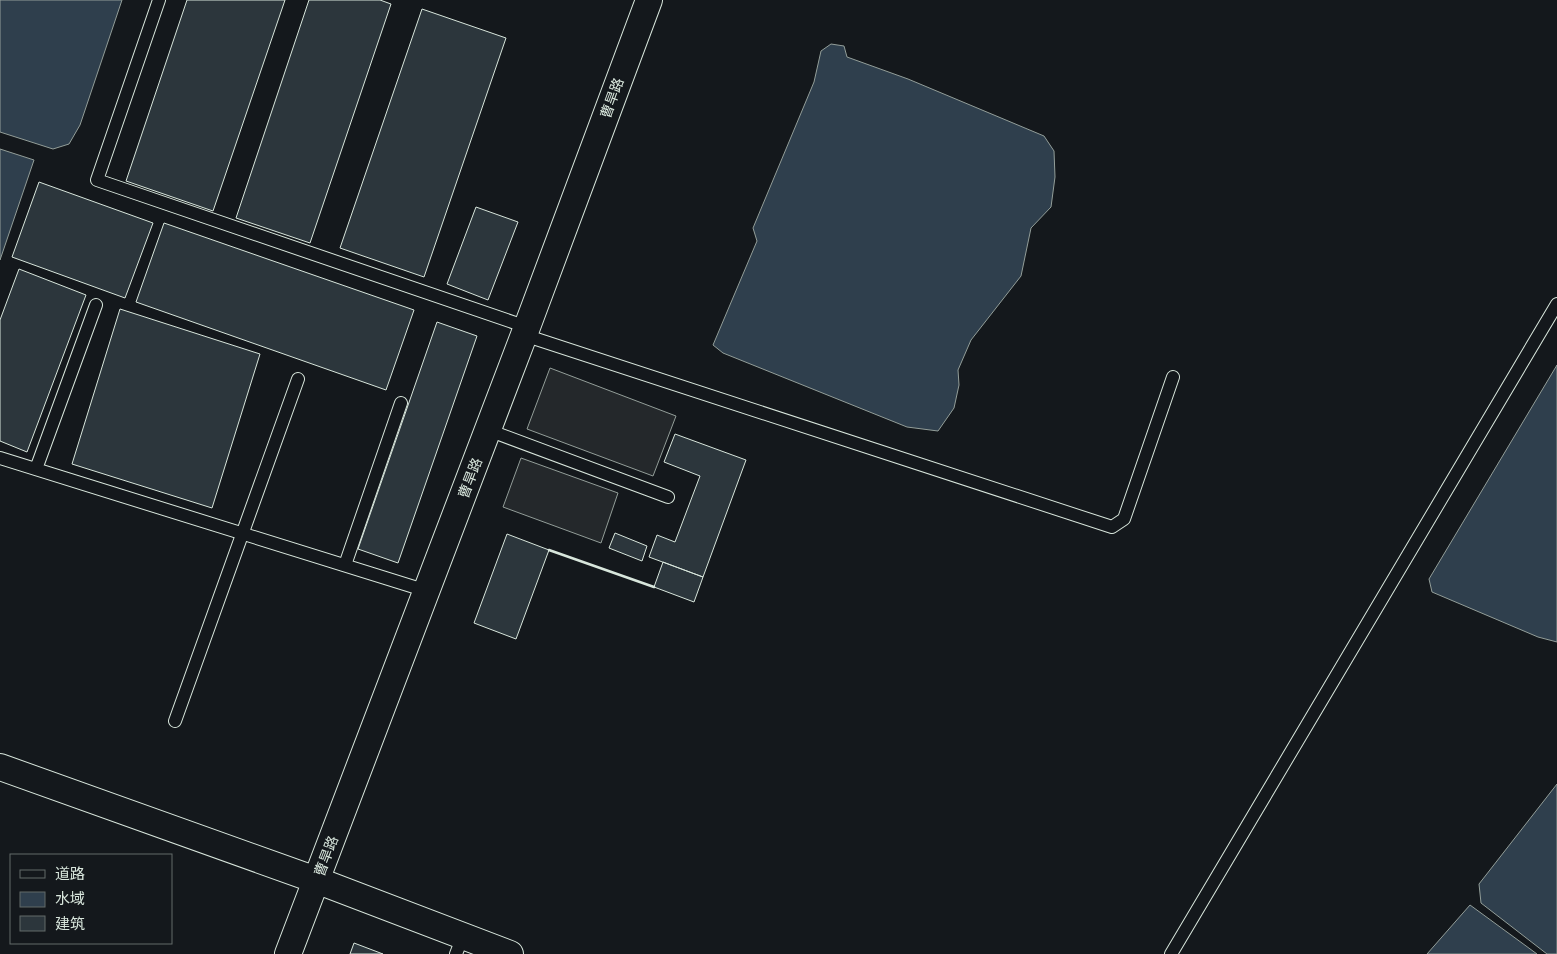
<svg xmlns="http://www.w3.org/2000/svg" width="1557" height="954" viewBox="0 0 1557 954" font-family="'Titillium Web','Noto Sans SC',sans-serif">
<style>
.parking{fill:#24282b;stroke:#939e99}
.water{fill:#2f3f4d;stroke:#939e99}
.building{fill:#2c363c;stroke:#d8e6dc}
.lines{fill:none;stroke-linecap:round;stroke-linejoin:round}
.service-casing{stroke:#d8e6dc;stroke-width:14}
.minor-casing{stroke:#d8e6dc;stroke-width:28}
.service{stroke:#14181c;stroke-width:12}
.minor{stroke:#14181c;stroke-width:26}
.wall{stroke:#d8e6dc;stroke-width:2.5}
.labels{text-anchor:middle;stroke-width:4;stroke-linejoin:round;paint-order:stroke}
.street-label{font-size:14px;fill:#d8e6dc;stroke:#14181c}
</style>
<rect width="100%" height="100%" fill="#14181c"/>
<path class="parking" d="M 550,368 L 676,416 L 653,476 L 527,429 Z
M 521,458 L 618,493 L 601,543 L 503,507 Z"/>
<path class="water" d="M 0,0 L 122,0 L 80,125 L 69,144 L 53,149 L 0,132 Z
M 831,44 L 844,46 L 847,57 L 908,79 L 1044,136 L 1054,151 L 1055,177 L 1051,207 L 1031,228 L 1021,276 L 971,340 L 958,370 L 959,385 L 954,408 L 938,431 L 907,427 L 723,353 L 713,345 L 757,241 L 753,228 L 814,82 L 821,51 Z
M 0,149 L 34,160 L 0,260 Z
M 1557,365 L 1557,642 L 1538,637 L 1432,592 L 1429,579 Z
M 1557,784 L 1557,954 L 1547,954 L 1481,903 L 1479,884 Z
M 1470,905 L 1537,954 L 1427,954 Z"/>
<path class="building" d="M 187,0 L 285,0 L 213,211 L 126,181 Z
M 309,0 L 380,0 L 391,4 L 310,243 L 236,218 Z
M 422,9 L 506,38 L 424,277 L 340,248 Z
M 39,182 L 153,223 L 125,298 L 12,257 Z
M 476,207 L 518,222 L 488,300 L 447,284 Z
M 164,223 L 414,310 L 386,390 L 136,302 Z
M 19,269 L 86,295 L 27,452 L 0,441 L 0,320 Z
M 120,309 L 260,354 L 212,508 L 72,464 Z
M 437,322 L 477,336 L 398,563 L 358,549 Z
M 675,434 L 746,460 L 703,577 L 649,557 L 657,535 L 675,542 L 700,476 L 664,462 Z
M 615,533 L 647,546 L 642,561 L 609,548 Z
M 507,534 L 549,550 L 516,639 L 474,623 Z
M 663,562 L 703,577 L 694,602 L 654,587 Z
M 354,943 L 383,954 L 350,954 Z"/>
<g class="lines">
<defs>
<path id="service" d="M 159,0 L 97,180 L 527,327
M 524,335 L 1112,527 L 1124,519 L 1173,377
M 488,430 L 668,497
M 0,458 L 427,591
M 36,469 L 96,305
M 345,565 L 401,403
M 175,721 L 298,379
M 456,954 L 463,936
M 1171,954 L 1557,304"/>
<path id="minor" d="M 0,767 L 316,880 L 510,954
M 288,954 L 527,327 L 649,0"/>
</defs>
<use href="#service" class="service-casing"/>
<use href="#minor" class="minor-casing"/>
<use href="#service" class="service"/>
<use href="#minor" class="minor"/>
<path class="wall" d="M 549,550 L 654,587"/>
</g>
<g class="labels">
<g class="street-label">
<text transform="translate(612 98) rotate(-70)" y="5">曹旱路</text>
<text transform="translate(470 478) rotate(-69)" y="5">曹旱路</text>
<text transform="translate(326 856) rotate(-69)" y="5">曹旱路</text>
</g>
</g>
<rect x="10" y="854" width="162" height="90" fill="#14181c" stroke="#626a69"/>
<rect x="20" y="870" width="25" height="8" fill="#14181c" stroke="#626a69"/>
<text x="55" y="879" font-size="15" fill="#d8e6dc">道路</text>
<rect x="20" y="892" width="25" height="15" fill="#2f3f4d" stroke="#626a69"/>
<text x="55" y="904" font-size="15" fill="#d8e6dc">水域</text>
<rect x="20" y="916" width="25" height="15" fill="#2c363c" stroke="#626a69"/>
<text x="55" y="929" font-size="15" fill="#d8e6dc">建筑</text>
</svg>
